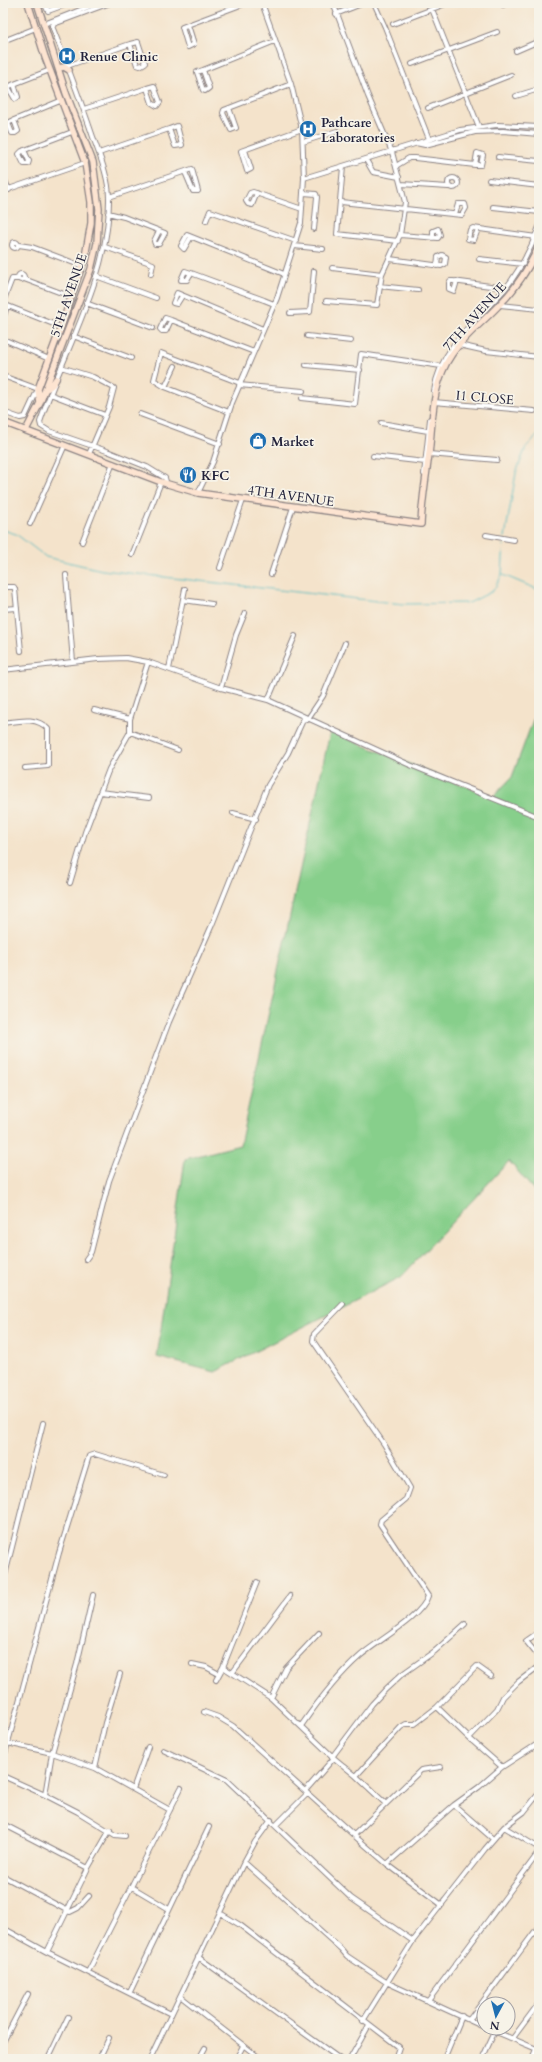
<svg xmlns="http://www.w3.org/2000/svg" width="542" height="2062" viewBox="0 0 542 2062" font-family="Cardo,serif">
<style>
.green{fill:#87cf8b;stroke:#547863}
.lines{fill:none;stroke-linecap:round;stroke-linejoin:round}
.stream{stroke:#48b7bf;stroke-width:1}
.street-casing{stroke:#8b8283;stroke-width:6}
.secondary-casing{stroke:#8b8283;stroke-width:8}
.street{stroke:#fff;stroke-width:4}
.secondary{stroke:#fde4d1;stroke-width:5.5}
.labels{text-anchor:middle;stroke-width:3.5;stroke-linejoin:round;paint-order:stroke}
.poi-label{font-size:13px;font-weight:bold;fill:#22223b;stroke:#f7f3e8;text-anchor:start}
.street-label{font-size:13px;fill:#22223b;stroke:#f7f3e8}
</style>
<rect width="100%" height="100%" fill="#f7f3e8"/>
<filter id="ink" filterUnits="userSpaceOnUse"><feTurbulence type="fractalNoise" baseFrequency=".025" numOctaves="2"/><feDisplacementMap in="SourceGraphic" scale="8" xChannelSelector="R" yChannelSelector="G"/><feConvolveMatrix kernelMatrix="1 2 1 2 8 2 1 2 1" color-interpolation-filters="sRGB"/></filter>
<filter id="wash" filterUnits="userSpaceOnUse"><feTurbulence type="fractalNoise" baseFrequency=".012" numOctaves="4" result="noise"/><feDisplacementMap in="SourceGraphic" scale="16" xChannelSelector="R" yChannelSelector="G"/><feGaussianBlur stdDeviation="0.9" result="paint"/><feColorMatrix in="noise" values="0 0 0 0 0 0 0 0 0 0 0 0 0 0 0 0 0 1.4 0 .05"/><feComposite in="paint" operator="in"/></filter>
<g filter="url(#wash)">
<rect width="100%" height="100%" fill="#f4e3cb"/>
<path class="green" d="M 539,704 L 539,1196 L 509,1161 L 401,1277 L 215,1372 L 157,1357 L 185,1159 L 240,1145 L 330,732 L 493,797 L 512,777 Z"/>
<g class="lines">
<path class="stream" d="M 3,530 L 16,534 L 46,557 L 102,570 L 403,604 L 469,603 L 493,591 L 502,575 L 504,540
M 505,537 L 516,473 L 526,447 L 539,434
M 503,575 L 539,590"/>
</g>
</g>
<g filter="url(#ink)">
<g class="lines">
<defs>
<path id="street" d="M 44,3 L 48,11 L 70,3
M 110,3 L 54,24 L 52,26 C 66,62 80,98 92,134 C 99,154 109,177 109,198 C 110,276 64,350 40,422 L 41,426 L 49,431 L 107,451 L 147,467 L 165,478 L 167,485
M 374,3 L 385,27 L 429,139
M 503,5 L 508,3
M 432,9 L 479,127
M 336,14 L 364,3
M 44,24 L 98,3
M 393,24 L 448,3
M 188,25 L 194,44 L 188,47 L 182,27 L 246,3
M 3,41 L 36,28
M 138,42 L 145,63 L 140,66 L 137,65 L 130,44 Z
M 516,51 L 539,41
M 412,64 L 497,32
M 67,66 L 130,44
M 203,70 L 209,88 L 205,91 L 203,90 L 197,72 L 203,70 L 275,41
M 14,84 L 18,97 L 15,99 L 8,87 Z
M 14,84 L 50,70
M 154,86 L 160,102 L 157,106 L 152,103 L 147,88 Z
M 516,96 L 539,89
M 229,108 L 236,128 L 231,130 L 223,113 L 224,110 L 291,84
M 428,108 L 511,75
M 84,109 L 147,88
M 14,120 L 60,101
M 14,120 L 18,131 L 15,133 L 12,133 L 8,123 Z
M 303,142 L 337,131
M 416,143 L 425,145 L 475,132 L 503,131 L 539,134
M 24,150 L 29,161 L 28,164 L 24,164 L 19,154 L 22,151 L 72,132
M 245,150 L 251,169 L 247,171 L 241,151 L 302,129
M 99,153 L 169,129 L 177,126 L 182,145 L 175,146 L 169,129
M 477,153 L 483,155 L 481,165 L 475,165 Z
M 498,157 L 539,161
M 366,160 L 373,172 L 399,177
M 396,166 L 409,158 L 415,158 L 475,165
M 343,167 L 337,234 L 398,241
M 3,176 L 9,190
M 304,178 L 460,130 L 497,125 L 539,127
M448 183a5 5 0 1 1 10 0a5 5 0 1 1-10 0Z
M 489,180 L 539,186
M 401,184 L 448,187
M 3,191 L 85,163
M 257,193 L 252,205 L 248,204 L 246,201 L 250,193 L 253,192 L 302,209
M 304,193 L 316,194 L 317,197 L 314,229
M 109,197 L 192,169 L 198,191 L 193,191 L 185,172
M 341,202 L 452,214 L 462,215 L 466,208 L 465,204 L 458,204 L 455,214
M 493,207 L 539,212
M 108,213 L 124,217 L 165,233 L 159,244 L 155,244 L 154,241 L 159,231
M 206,221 L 210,211 L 296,241
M 478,229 L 474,240 L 468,239 L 470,230 L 473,228 L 536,237
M 400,235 L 438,238 L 440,235 L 438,229 L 433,231 L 433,238
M 191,237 L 184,249 L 181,246 L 187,235 L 284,274
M12 245a3 3 0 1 1 6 0a3 3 0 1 1-6 0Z
M 19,245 L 32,247 L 82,266
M 294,246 L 323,249
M 105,247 L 153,264 L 151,274
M 390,259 L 441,266 L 445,264 L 446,257 L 442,255 L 438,257 L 437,266
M 479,259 L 523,264
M 532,261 L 539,262
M 332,268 L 382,274
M 191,273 L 187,280 L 181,280 L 185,271 L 191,273 L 264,300 L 274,304
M18 277a3 3 0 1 1 6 0a3 3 0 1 1-6 0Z
M 96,276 L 156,298
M 24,279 L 72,297
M 457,281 L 454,291 L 449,289 L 449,283 L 450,281 L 453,281 L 505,288
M 379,286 L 418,290
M 182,296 L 177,304 L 173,303 L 177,293 L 263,329
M 326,301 L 377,305 L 382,274 L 400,235 L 405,202 L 392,152 L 368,96 L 333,3
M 3,302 L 12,279 L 19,279
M 86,303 L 153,328
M 3,304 L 61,327
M 500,305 L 539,309
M 290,313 L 310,312 L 314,271
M 3,319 L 7,306
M 171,320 L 166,331 L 162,331 L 160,329 L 165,318 L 171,320 L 254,352
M 73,336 L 131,358
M 307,336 L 351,341
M 3,339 L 49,359
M 459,345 L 486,351 L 539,357
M 306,365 L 360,370
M 61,367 L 93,377 L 114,388 L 109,407 L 89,454
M 3,376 L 38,389
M 239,385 L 303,391
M 165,387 L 175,366
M 434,391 C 440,347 477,320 505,289 C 520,270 531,249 539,227
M 50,394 L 105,415
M 302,398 L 355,404 L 361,354 L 441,366
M 434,402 L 534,411
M 3,412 L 20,418 L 25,417 L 37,391
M 229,412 L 165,387 L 154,380 L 161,353 L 240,383
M 140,414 L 220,444
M 381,423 L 428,431
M 429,454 L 497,460
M 373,456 L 425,462
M 424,474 L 430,419
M 198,493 L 213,462 L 232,403 L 277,298 L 301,223 L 304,178 L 302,129 L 291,84 L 262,3
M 30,524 L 65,445
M 486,535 L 514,540
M 82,542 L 113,463
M 132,555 L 161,482
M 220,568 L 243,500
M 271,574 L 293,507
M 66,575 L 73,662
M 3,587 L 14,587 L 15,589 L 21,651
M 183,600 L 212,604
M 3,609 L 17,608
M 169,669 L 185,589
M 3,670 L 98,659 L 126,658 L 148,662 L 221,688 L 268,700 L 410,765 L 539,817
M 221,688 L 236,635 L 245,613
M 268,700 L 295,636
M 94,710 L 130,719
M 307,720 L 323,696 L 345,643
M 3,723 C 19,721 36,716 48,729 L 48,766 L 25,768
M 130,732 L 178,750
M 100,792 L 149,798
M 233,813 L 256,819
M 70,883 L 85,832 L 109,769 L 130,732 L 130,719 L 148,662
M 86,1259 L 91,1252 L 109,1181 L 169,1022 L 212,925 L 268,785 L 288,753 L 304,718
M 257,1582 L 223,1667 L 271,1698 L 334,1758 L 305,1791
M 3,1583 L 43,1423
M 93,1595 L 77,1664 L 52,1753 L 45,1795 L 78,1812 L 115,1835 L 125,1836
M 539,1632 L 526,1641 L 539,1657
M 192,1664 L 206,1667 L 219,1674
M 233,1672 L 290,1596
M 491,1676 L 477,1666 L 437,1707 L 469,1738 L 502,1767
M 216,1680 L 223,1667
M 271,1698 L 286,1668 L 319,1633
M 204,1712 L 218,1717 L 233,1726 L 358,1839 L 387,1864 L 442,1905
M 301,1726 C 319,1700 337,1676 360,1656 C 377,1641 422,1617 428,1596 L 380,1524 L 381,1520 L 406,1499 L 410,1488 L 384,1444 L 313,1341 L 314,1334 L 343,1304
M 469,1738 L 497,1709 L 503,1697 L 518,1682 L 539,1666
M 3,1742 L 52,1753 L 95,1768 L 105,1723 L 120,1674
M 163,1750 L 227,1780 L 351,1898 L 413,1941
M 332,1757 L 372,1704 L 386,1689 L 401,1675 L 435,1651 L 465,1624
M 334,1758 L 356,1776 L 401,1727 L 406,1724 L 415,1724 L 437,1707
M 3,1761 L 59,1553 L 89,1456 L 95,1454 L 164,1475
M 95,1768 L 170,1810
M 3,1776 L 45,1795
M 356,1776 L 386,1804
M 133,1789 L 148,1747
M 454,1805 L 493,1839
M 3,1824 L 88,1868
M 276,1825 L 307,1794
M 504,1827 L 524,1812 L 539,1793
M 354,1835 L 421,1770 L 441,1767
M 244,1862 L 341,1949 L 347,1956 L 386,1982 L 484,2027
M 387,1864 L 454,1805 L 479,1787 L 502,1767 L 539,1743
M 3,1876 L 70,1912 L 78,1908 L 89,1896
M 132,1887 L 169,1909
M 220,1913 L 240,1925 L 399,2047 L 395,2059
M 3,1928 L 47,1952 L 171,2014
M 47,1952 L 88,1868 L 110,1830
M 198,1957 L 340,2059
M 88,1972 L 181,1788
M 130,1992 L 209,1827
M 180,1996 L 261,2059
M 428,2001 L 539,1852
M 469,2020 L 539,1926
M 363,2021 L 413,1941 L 485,1849 L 504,1827 L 539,1848
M 487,2028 L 539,2050
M 513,2038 L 539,2003
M 3,2042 L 28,1994
M 48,2059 L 68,2017
M 99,2059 L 109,2038
M 150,2059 L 244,1862 L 255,1842 L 271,1820
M 199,2059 L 205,2048
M 236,2059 L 243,2046
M 350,2059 L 369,2025
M 444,2059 L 462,2016
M 482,2059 L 495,2031
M 532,2059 L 536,2049"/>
<path id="secondary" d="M 28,3 L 45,57 L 85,163 L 91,202 L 91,223 L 85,257 L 61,327 L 38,389 L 40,403
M 58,68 L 64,67 L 69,70
M 45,390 L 52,385 L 56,379
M 3,422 L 161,482 L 198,493 L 421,524 C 422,500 426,477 429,454 C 433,420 431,384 452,354 C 464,336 483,322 498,306 C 516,289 529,268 539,246
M 26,430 L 40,403 L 91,269 L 97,243 L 99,209 L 93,162 L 66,93 L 37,3"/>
</defs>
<use href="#street" class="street-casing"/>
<use href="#secondary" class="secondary-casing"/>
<use href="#street" class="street"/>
<use href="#secondary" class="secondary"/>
</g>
</g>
<defs>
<symbol id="hospital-disc" viewBox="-11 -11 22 22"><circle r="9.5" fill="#1f6fb2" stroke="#f7f3e8"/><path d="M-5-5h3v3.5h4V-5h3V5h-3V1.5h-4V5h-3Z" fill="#fff"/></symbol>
<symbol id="shop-disc" viewBox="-11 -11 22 22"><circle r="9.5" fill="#1f6fb2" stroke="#f7f3e8"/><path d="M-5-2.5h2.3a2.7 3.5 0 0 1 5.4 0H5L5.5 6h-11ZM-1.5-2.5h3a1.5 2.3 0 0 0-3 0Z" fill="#fff"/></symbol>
<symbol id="restaurant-disc" viewBox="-11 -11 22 22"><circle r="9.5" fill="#1f6fb2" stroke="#f7f3e8"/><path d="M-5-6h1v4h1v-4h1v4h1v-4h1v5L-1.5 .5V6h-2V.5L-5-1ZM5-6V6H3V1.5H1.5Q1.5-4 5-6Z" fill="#fff"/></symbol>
</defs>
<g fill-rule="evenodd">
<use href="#hospital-disc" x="57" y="46" width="20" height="20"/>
<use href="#hospital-disc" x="298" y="119" width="20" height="20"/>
<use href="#shop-disc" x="248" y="431" width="20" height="20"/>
<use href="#restaurant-disc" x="178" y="465" width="20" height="20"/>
</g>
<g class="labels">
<g class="poi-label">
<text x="80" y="61">Renue Clinic</text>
<text x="321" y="127">Pathcare<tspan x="321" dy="15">Laboratories</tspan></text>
<text x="271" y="446">Market</text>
<text x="201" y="480">KFC</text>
</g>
<g class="street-label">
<text transform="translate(68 295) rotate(-71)" y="5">5TH AVENUE</text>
<text transform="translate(474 316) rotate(-48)" y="5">7TH AVENUE</text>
<text transform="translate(485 397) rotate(5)" y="5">I1 CLOSE</text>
<text transform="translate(291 495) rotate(8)" y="5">4TH AVENUE</text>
</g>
</g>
<rect width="542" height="2062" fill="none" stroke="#f7f3e8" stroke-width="16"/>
<g transform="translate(496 2016) rotate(187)"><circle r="19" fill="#f7f3e8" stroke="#a29fa3"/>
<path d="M0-3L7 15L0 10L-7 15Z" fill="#1f6fb2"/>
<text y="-6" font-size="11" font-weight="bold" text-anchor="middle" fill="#22223b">N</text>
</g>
</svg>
